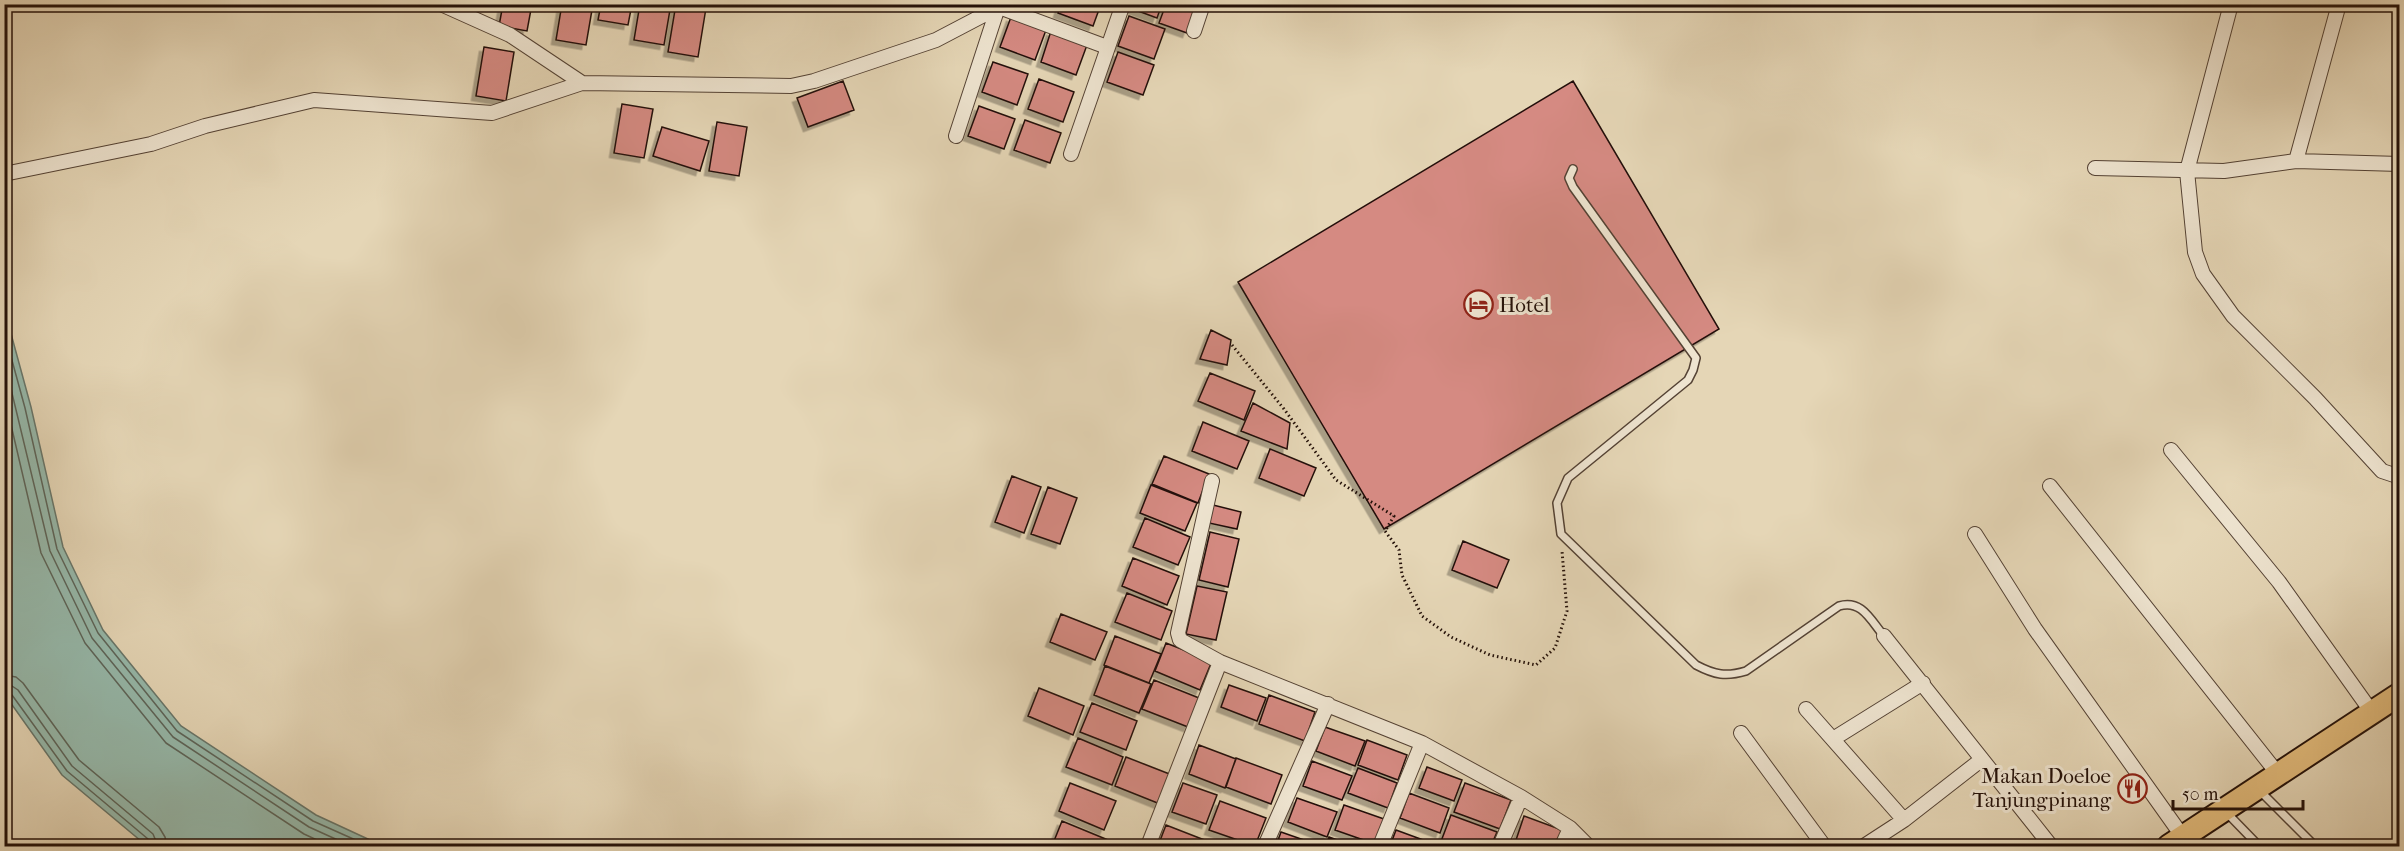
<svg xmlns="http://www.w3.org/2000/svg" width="2404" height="851" viewBox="0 0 2404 851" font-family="'IM FELL French Canon',serif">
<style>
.water{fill:#96b9ab;stroke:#68766a;stroke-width:1.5}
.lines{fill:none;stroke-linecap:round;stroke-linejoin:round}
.shore{stroke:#5d655a;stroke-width:1.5}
.building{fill:#d58a82;stroke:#241109;stroke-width:1.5;filter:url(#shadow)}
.service-casing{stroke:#544234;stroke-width:10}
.minor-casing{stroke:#544234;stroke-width:16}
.trunk-casing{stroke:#241109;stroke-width:26}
.path{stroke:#241109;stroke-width:3;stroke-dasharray:1.5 3;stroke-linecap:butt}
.service{stroke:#eee4d0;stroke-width:7}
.minor{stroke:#eee4d0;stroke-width:14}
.trunk{stroke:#e2bb7b;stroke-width:22}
.labels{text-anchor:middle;stroke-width:6;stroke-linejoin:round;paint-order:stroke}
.poi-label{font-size:21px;fill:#241109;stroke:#eee4d0;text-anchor:start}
</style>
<defs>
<filter id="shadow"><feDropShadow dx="-4.5" dy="4.5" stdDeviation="0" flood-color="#0004"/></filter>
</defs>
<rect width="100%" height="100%" fill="#e5d6b6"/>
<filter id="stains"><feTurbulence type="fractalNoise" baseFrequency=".00333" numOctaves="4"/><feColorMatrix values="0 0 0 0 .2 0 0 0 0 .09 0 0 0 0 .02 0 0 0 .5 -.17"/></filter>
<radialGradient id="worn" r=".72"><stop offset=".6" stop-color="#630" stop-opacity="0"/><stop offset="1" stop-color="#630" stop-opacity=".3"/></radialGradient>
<path class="water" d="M 4,308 L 31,407 L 63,547 L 103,630 L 181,726 L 316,815 L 383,846 L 147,846 L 62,775 L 5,695 Z"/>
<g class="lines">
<path class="shore" d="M 4,331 L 25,408 L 57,549 L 98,633 L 177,731 L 313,821 L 369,846
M 4,360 L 50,551 L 92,638 L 173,737 L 309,827 L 351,846
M 4,395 L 41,553 L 85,643 L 166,743 L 304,834 L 330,846
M 4,675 L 16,677 L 23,683 L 79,760 L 159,827 L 165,837 L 167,846
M 4,684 L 12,686 L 18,690 L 72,766 L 153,834 L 158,846
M 4,692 L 12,695 L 67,771 L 148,839 L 150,846"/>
</g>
<path class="building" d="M 503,4 L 532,4 L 527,31 L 499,26 Z
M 562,4 L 593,4 L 586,45 L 556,40 Z
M 601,4 L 632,4 L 628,25 L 598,20 Z
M 640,4 L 671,4 L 664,45 L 634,40 Z
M 676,4 L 706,8 L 698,57 L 668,52 Z
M 1061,4 L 1101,4 L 1093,26 L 1058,13 Z
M 1131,4 L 1162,4 L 1157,18 L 1130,8 Z
M 1166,4 L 1180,4 L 1195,10 L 1187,33 L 1159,23 Z
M 1129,16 L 1165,29 L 1154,59 L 1118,46 Z
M 1011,17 L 1046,30 L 1035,60 L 1000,47 Z
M 1051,31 L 1087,45 L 1076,75 L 1041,62 Z
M 484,47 L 514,52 L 506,101 L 476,96 Z
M 1118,52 L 1154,65 L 1143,95 L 1107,82 Z
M 993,62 L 1028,74 L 1017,105 L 982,92 Z
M 1039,79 L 1074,92 L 1063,122 L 1028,109 Z
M 843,81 L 854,110 L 808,127 L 797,98 Z
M 1573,81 L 1719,329 L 1384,529 L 1238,282 Z
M 622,104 L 653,109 L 644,158 L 614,153 Z
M 979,106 L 1015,119 L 1004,149 L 968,136 Z
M 1025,120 L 1061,133 L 1050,163 L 1014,150 Z
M 717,122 L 747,127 L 739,176 L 709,171 Z
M 662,127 L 709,141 L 700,171 L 653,156 Z
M 1211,330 L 1231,340 L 1227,365 L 1200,359 Z
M 1210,373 L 1255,391 L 1244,420 L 1198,401 Z
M 1253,403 L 1290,423 L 1287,449 L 1241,431 Z
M 1203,422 L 1249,441 L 1237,469 L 1192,451 Z
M 1270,449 L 1316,468 L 1304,496 L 1259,478 Z
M 1164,456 L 1209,474 L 1198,503 L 1152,484 Z
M 1012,476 L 1041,487 L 1024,533 L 995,522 Z
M 1151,485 L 1197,503 L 1185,531 L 1140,513 Z
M 1048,487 L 1077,498 L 1060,544 L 1031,534 Z
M 1213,505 L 1241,512 L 1237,529 L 1209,523 Z
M 1145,518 L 1190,537 L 1178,565 L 1133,547 Z
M 1210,532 L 1239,539 L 1228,587 L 1199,580 Z
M 1463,541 L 1509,560 L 1497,588 L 1452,570 Z
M 1133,558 L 1179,576 L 1167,605 L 1122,586 Z
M 1197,586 L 1227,592 L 1216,640 L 1186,634 Z
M 1127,593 L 1172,611 L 1161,640 L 1115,622 Z
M 1061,614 L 1107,632 L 1095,660 L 1050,642 Z
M 1115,636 L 1161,654 L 1149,683 L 1104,665 Z
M 1166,643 L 1212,661 L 1200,690 L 1155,671 Z
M 1105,666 L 1151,684 L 1139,713 L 1094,695 Z
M 1154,680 L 1199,698 L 1188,727 L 1142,709 Z
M 1229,685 L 1266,698 L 1257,721 L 1221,707 Z
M 1039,688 L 1084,706 L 1073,735 L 1028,716 Z
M 1269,695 L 1315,712 L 1305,741 L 1259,724 Z
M 1092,703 L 1137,721 L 1126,750 L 1080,732 Z
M 1325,727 L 1365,741 L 1355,766 L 1316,751 Z
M 1078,738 L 1123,757 L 1112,785 L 1066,767 Z
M 1367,740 L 1407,755 L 1398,780 L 1358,765 Z
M 1199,745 L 1236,759 L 1225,788 L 1189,774 Z
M 1126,757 L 1172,775 L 1160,804 L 1115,786 Z
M 1236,758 L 1282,775 L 1271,804 L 1226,787 Z
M 1312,761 L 1352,776 L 1342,800 L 1303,786 Z
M 1427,767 L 1462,780 L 1454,801 L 1419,788 Z
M 1358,768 L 1397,783 L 1388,808 L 1348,793 Z
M 1070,783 L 1116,801 L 1104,830 L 1059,811 Z
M 1183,783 L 1217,795 L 1206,824 L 1172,812 Z
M 1465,783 L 1511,800 L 1500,829 L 1454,812 Z
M 1409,793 L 1449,808 L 1440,833 L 1400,818 Z
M 1297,798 L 1337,812 L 1327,837 L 1288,822 Z
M 1220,801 L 1266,818 L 1255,846 L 1209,830 Z
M 1344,805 L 1384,819 L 1375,844 L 1335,830 Z
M 1451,815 L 1497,832 L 1491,846 L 1448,846 L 1440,844 Z
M 1524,816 L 1562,830 L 1556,846 L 1533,846 L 1516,840 Z
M 1062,821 L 1108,840 L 1105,846 L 1052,846 Z
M 1166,825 L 1207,841 L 1205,846 L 1158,846 Z
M 1396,830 L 1434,844 L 1433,846 L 1390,846 Z
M 1281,832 L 1321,846 L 1276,846 Z
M 1329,837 L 1354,846 L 1326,846 Z"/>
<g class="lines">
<defs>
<path id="service" d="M 1573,169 L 1569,178 L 1573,187 L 1696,358 L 1693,370 L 1688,380 L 1568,478 L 1557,503 L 1561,534 L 1696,665 C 1715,675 1726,677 1746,671 L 1839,606 C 1862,599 1871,621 1884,636
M 2259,790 L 2315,846
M 2226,812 L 2259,846"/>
<path id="minor" d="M 441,4 L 510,35 L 582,83 L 791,86 L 814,81 L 936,40 L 999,7 L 1107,47
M 2231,4 L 2187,171 L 2195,252 L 2203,274 L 2233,316 L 2315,398 L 2382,471 L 2400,477
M 1194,31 L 1203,4
M 956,136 L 999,4
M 1071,154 L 1123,4
M 2296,161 L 2339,4
M 2095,168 L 2224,171 L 2296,161 L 2400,164
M 4,174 L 151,144 L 205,126 L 314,100 L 492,113 L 582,83
M 2171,450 L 2279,582 L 2371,711
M 1212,481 L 1178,633 L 1180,640 L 1220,662 L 1422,743 L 1521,797 L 1570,828 L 1588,846
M 2050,486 L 2278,774
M 1975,534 L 2035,629 L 2183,837
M 1884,636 L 2051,846
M 1806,709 L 1904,820
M 1741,733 L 1824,846
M 1833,739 L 1923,683
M 1148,846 L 1220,662
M 1265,846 L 1328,704
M 1380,846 L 1422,743
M 1500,846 L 1521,797
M 1562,846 L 1570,828
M 1864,846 L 1904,820 L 1981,760"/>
<path id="trunk" d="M 2169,846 L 2400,694"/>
</defs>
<use href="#service" class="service-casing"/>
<use href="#minor" class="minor-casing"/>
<use href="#trunk" class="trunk-casing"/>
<path class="path" d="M 1232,345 L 1284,409 L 1336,480 L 1394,516 L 1385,531 L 1399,550 L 1402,575 L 1422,616 L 1451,637 L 1490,655 L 1536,665 L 1555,648 L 1567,611 L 1562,551"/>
<use href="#service" class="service"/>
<use href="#minor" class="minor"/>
<use href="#trunk" class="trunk"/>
</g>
<defs>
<symbol id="hotel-ring" viewBox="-11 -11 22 22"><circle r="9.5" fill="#eee4d0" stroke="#8f2418" stroke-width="1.5"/><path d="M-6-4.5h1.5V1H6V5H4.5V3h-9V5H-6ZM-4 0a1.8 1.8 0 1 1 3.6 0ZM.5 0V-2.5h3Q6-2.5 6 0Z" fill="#8f2418"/></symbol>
<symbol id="restaurant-ring" viewBox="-11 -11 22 22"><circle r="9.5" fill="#eee4d0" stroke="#8f2418" stroke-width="1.5"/><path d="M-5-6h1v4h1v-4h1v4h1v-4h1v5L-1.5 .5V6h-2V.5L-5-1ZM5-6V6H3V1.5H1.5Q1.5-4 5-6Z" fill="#8f2418"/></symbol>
</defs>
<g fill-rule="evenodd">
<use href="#hotel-ring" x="1462" y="288" width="33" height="33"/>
<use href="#restaurant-ring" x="2116" y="772" width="33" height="33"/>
</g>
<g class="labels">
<g class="poi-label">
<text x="1499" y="312">Hotel</text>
<text x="2111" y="783" text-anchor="end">Makan Doeloe<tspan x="2111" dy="24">Tanjungpinang</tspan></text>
</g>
</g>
<rect width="2404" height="851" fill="none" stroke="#e5d6b6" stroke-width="24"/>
<rect x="6" y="6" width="2392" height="839" fill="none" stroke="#241109" stroke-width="3"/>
<rect x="12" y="12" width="2380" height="827" fill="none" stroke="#241109" stroke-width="1.5"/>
<path d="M2173 800v9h130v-9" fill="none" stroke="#241109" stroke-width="3"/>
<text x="2182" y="800" font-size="18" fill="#241109" stroke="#eee4d0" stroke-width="4.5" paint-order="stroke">50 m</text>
<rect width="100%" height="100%" filter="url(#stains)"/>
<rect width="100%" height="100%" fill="url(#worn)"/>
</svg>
